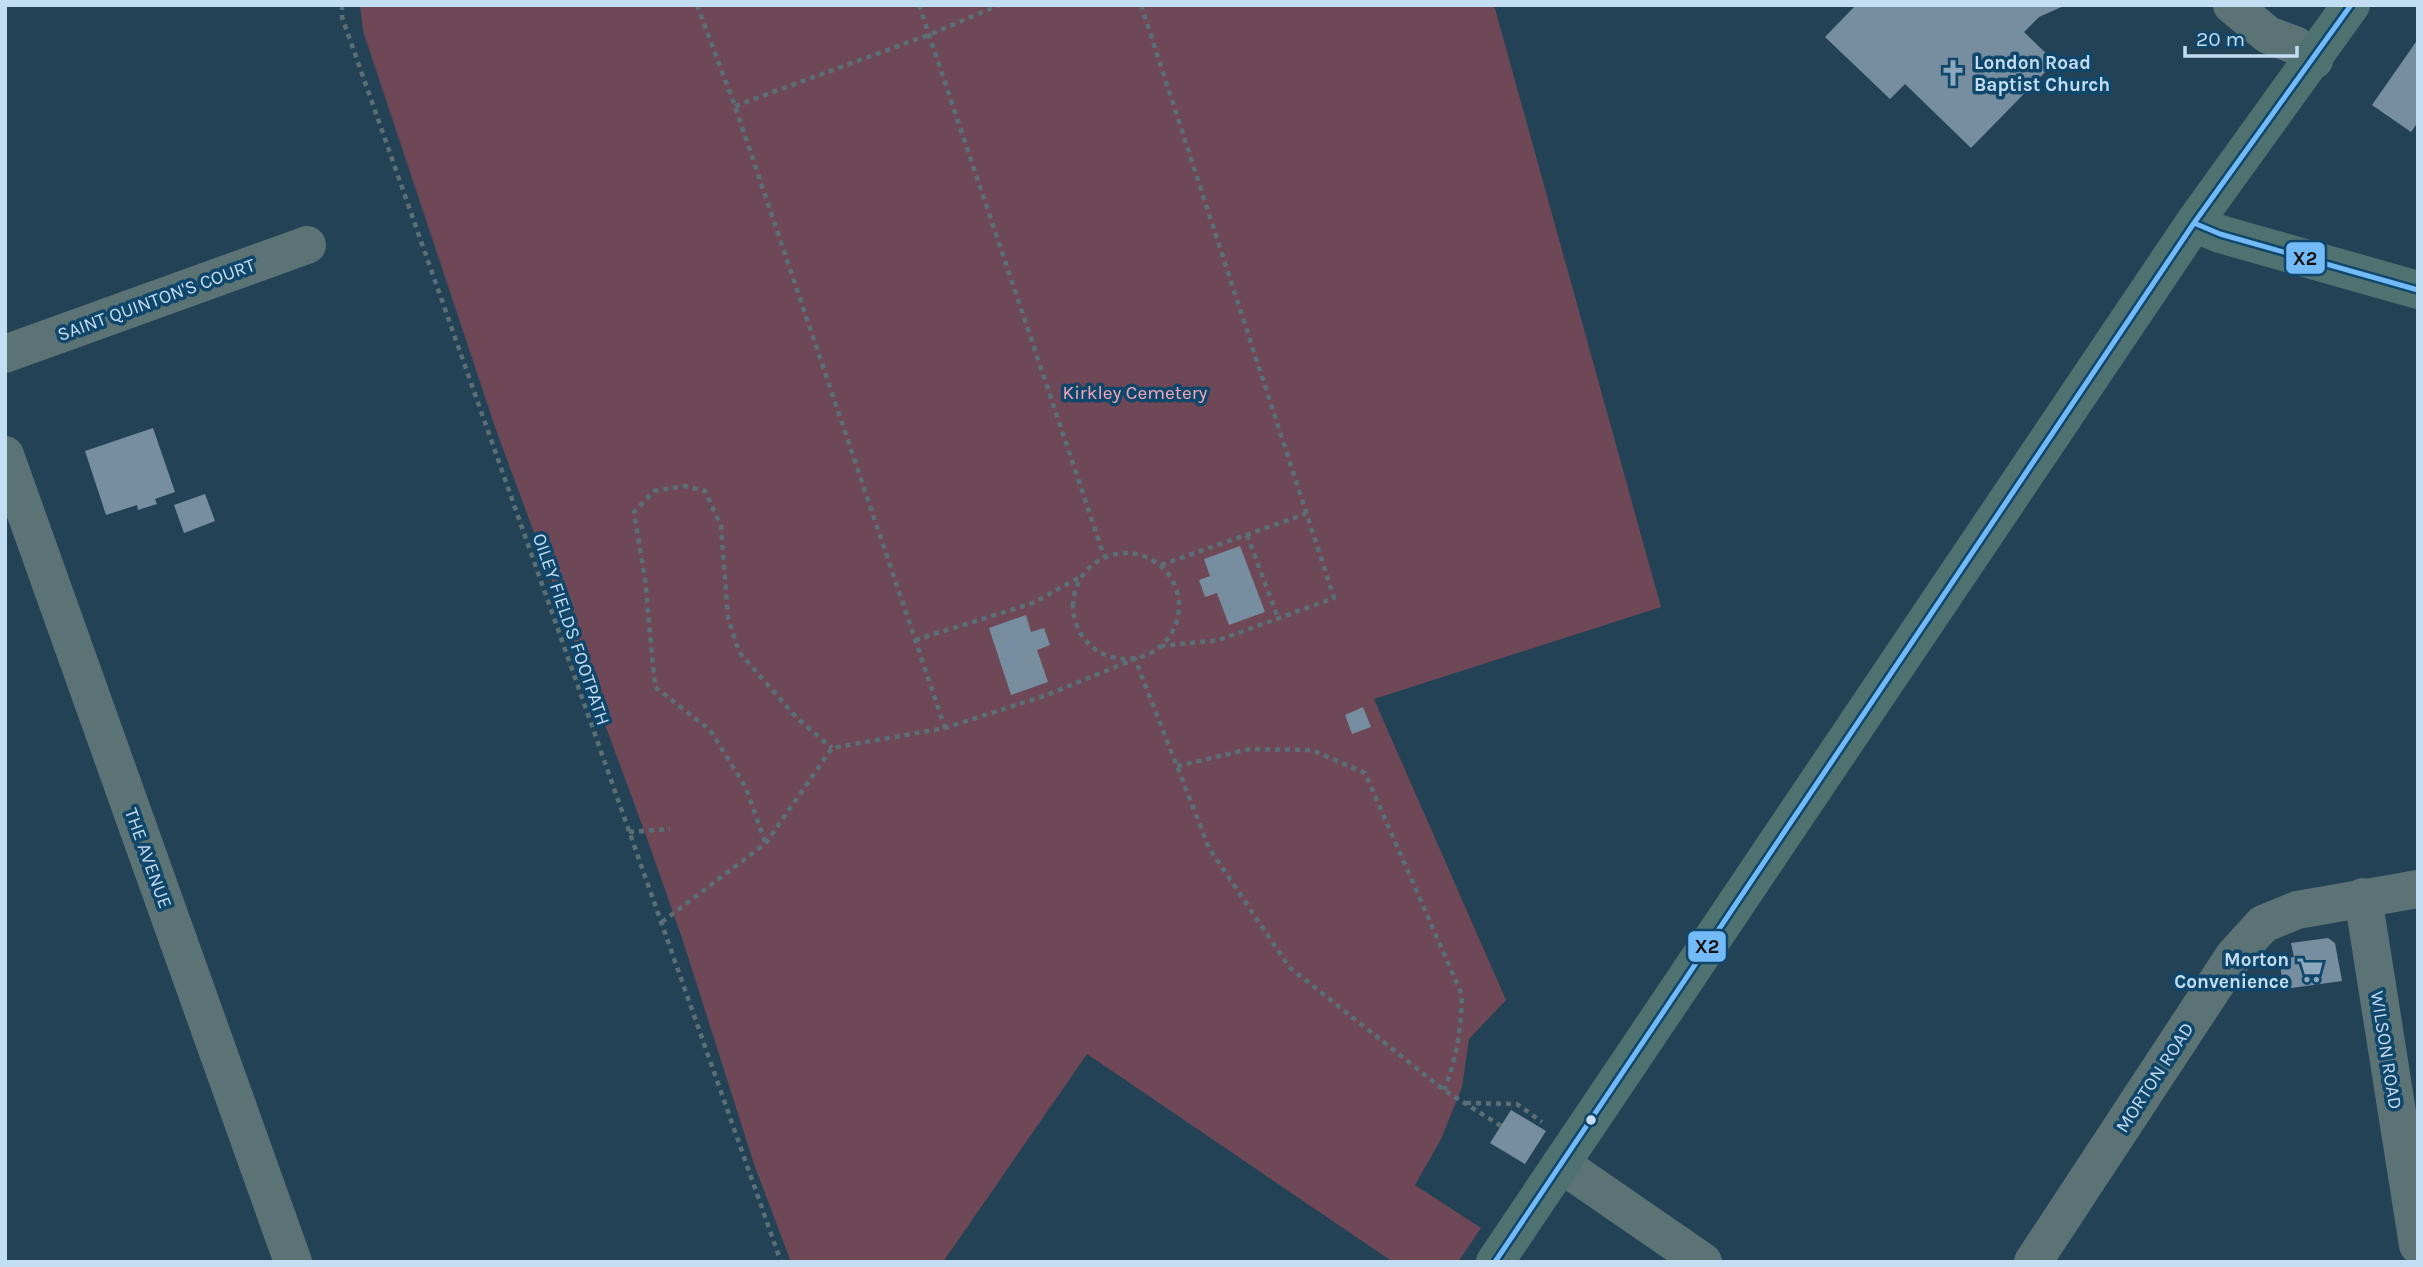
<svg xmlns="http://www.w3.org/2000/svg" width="2423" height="1267" viewBox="0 0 2423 1267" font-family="Karla,sans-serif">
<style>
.green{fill:#6e4856}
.building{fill:#768e9f}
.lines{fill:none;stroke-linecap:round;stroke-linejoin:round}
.path{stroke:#5a7076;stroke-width:4.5;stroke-dasharray:5 5;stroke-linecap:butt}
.minor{stroke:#5c7376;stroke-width:38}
.major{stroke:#4f7271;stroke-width:38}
.bus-1-casing{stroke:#10466a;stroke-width:10}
.bus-1{stroke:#73baf8;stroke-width:5}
.bus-dot{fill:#c3ddf3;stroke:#10466a;stroke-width:2.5}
.labels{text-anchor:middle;stroke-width:7;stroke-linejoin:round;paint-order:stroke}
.poi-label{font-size:19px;font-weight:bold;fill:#c3ddf3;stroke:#10466a;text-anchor:start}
.street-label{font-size:19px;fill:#c3ddf3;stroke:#10466a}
.park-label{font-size:19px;fill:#f5a8bb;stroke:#10466a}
.line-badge{stroke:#10466a;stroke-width:2.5}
.pale-badge-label{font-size:19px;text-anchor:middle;font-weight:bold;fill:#111}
</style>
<rect width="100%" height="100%" fill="#244256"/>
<path class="green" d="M 360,5 L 1494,5 L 1661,607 L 1374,699 L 1506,1000 L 1469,1039 L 1462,1087 L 1441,1139 L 1415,1185 L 1481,1228 L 1458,1262 L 1393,1262 L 1087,1054 L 943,1262 L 791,1262 L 754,1164 L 682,938 L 644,830 L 495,427 L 363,31 Z"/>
<path class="building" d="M 1856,5 L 2066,5 L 2039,17 L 2024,32 L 2055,62 L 1971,148 L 1905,84 L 1890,99 L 1825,37 Z
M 2418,39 L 2418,122 L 2411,132 L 2372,105 Z
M 153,428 L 175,492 L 155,499 L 157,504 L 138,510 L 137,505 L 106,515 L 85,451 Z
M 205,494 L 215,521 L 184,533 L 174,505 Z
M 1240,546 L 1265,612 L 1229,625 L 1217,593 L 1205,597 L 1199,580 L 1210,576 L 1204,559 Z
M 1026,615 L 1031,632 L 1044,628 L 1050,645 L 1037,650 L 1048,682 L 1011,695 L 989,628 Z
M 1363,707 L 1371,727 L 1352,734 L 1345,715 Z
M 2328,938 L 2335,943 L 2342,981 L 2284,989 L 2279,960 L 2294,957 L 2291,943 Z
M 1511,1110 L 1546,1131 L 1525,1164 L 1490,1143 Z"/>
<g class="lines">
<path class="path" d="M 342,5 L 342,17 L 781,1262
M 697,5 L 735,106 L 945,728
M 919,5 L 1104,556
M 1141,5 L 1334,598 L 1219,640 L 1162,646
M 735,106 L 931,34 L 999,5
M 1247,535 L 1278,618
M1073 606a53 53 0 1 1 106 0a53 53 0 1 1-106 0Z
M 1161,565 L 1305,514
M 915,640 L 1033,603 L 1080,577
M 1177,766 L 1250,749 L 1312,750 L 1365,773 L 1462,995 C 1461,1029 1457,1058 1444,1090
M 629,832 L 670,829
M 765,842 L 746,788 L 710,730 L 655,687 L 645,579 L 634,512 L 654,491 L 685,486 L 705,491 L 721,526 L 728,618 L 739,652 L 797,718 L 832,748
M 662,922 L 766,843 L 832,748 L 945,728 L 1047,695 L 1135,659 L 1209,848 L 1289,967 L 1444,1090 L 1501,1126
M 1466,1103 L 1517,1104 L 1542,1122"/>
<path class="minor" d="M 2232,5 L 2268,35 L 2295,45 L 2314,60
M 5,354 L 307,245
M 5,455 L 293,1262
M 2363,897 L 2418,1245
M 1561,1164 L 1703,1262
M 2033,1262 L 2234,956 L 2263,924 L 2297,910 L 2418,889"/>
<path class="major" d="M 2194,223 L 2220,234 L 2418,290
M 1495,1262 L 2194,223 L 2351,5"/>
<defs>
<path id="bus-1" d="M 2194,223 L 2220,234 L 2418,290
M 1495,1262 L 2194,223 L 2351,5"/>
</defs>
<use href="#bus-1" class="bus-1-casing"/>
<use href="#bus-1" class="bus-1"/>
</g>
<defs>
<symbol id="church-bare" viewBox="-9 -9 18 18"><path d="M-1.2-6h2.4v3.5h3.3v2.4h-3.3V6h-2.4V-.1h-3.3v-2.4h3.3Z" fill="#8ba7bc" stroke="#10466a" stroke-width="2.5" paint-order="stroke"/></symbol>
<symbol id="supermarket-bare" viewBox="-9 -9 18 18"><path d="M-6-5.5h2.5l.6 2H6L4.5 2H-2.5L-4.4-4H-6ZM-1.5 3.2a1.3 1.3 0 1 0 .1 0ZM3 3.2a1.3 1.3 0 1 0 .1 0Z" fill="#8ba7bc" stroke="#10466a" stroke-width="2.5" paint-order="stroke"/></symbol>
</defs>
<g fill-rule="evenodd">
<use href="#church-bare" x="1934" y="54" width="38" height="38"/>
<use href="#supermarket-bare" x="2291" y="951" width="38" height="38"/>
</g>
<circle class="bus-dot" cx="1591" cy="1120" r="6"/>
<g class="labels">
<g class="poi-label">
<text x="1974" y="69">London Road<tspan x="1974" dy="22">Baptist Church</tspan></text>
<text x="2289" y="966" text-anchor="end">Morton<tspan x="2289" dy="22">Convenience</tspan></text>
</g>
<g class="street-label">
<text transform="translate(156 299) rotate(-20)" y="7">SAINT QUINTON'S COURT</text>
<text transform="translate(572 629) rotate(71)" y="7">OILEY FIELDS FOOTPATH</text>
<text transform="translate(149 858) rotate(70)" y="7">THE AVENUE</text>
<text transform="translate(2387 1050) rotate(81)" y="7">WILSON ROAD</text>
<text transform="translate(2154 1077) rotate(-57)" y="7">MORTON ROAD</text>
</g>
<g class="park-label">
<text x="1135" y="399">Kirkley Cemetery</text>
</g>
</g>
<g class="line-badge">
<rect x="2285" y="241" width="41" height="34" rx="7" fill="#73baf8"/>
<rect x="1687" y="930" width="40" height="33" rx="7" fill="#73baf8"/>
</g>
<g class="pale-badge-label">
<text x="2305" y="265">X2</text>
<text x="1707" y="953">X2</text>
</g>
<rect width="2423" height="1267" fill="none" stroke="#c3ddf3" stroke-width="14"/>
<path d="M2185 46v10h112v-10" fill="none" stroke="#c3ddf3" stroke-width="3.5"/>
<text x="2196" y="46" font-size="21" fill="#c3ddf3" stroke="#10466a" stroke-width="5" paint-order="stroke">20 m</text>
</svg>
